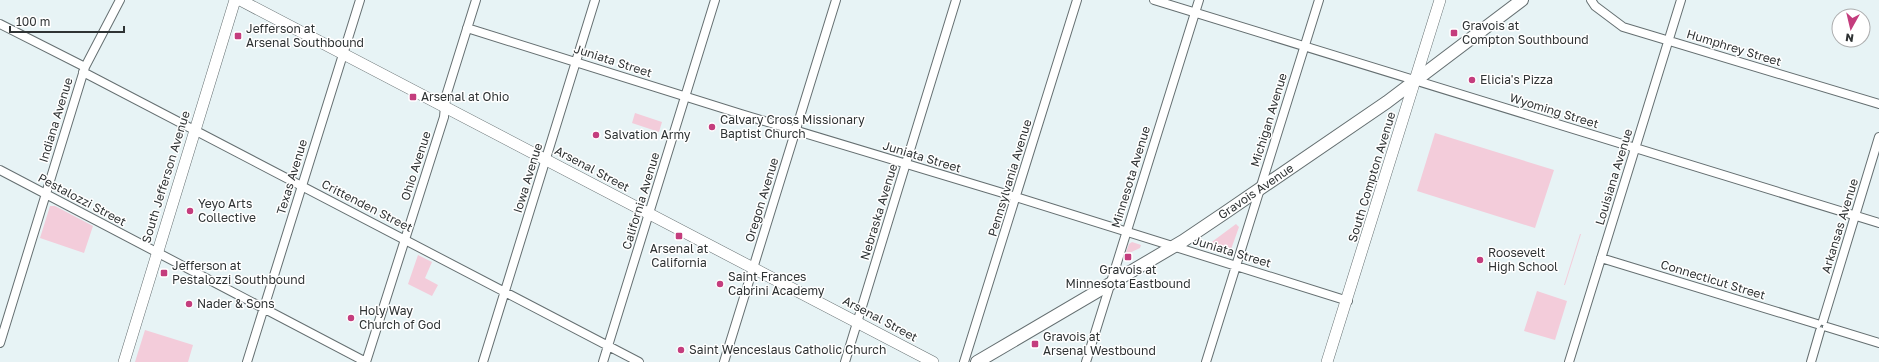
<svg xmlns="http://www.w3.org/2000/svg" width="1879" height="362" viewBox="0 0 1879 362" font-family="'Golos Text',sans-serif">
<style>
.green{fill:#f3ccda}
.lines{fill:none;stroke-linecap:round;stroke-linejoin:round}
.street-casing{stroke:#656f71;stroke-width:10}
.secondary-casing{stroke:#656f71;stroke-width:12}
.primary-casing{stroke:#656f71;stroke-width:14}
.street{stroke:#fff;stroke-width:8}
.secondary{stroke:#fff;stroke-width:11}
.primary{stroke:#fff;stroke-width:12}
.poi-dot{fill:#c43d7d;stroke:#fff;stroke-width:1.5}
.labels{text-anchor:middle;stroke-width:3;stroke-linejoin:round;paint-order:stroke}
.poi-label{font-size:12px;fill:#2f3334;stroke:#fff;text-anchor:start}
.street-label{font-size:12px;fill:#2f3334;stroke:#fff}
</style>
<rect width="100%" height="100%" fill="#e7f3f5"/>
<path class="green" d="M 635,113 L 662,122 L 659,132 L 632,123 Z
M 1435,133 L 1554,170 L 1535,228 L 1417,191 Z
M 50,206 L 55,206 L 93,226 L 84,253 L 40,238 Z
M 1236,224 L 1239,227 L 1229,255 L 1205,247 Z
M 1580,234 L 1581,234 L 1565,285 L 1564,285 Z
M 1132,242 L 1141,245 L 1140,248 L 1125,255 L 1129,244 Z
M 418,255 L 432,262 L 425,278 L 438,285 L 432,296 L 408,284 Z
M 1537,291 L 1567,301 L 1555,340 L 1524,331 Z
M 145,330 L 193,345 L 188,362 L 135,362 Z"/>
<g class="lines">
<defs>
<path id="street" d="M 1154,0 L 1879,223
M 1591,0 L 1595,6 L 1623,27 L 1879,104
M 0,24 L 85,67
M 467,28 L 741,114 L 1016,197 L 1348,301
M 83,72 L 639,362
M 0,170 L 366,362
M 1601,258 L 1817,324
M 1823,321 L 1879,137
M 1827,327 L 1879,343
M 0,343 L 85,67 L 120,0
M 247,362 L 360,0
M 366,362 L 444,117 L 446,96 L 476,0
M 483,362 L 595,0
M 603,362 L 715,0
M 724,362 L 836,0
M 845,362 L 956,0
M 964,362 L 1077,0
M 1086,362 L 1199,0
M 1206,362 L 1319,0
M 1569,362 L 1681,0
M 1811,362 L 1820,331"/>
<path id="secondary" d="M 240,0 L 933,362
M 124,362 L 235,0
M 1327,362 L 1440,0"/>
<g id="primary">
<path id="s1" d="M 977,362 L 1183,241 L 1226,212 L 1387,102 L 1522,0"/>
</g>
</defs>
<use href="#street" class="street-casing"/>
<use href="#secondary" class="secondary-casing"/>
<use href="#primary" class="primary-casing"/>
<use href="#street" class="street"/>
<use href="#secondary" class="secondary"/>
<use href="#primary" class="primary"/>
</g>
<g class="poi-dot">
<rect x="1450" y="29" width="8" height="8" rx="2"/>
<rect x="234" y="32" width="8" height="8" rx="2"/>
<circle cx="1472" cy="80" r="4"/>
<rect x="409" y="93" width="8" height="8" rx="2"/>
<circle cx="712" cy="127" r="4"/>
<circle cx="596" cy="135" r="4"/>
<circle cx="190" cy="211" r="4"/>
<rect x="675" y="232" width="8" height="8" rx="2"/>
<rect x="1124" y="253" width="8" height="8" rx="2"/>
<circle cx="1480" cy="260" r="4"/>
<rect x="160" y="269" width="8" height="8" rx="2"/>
<circle cx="720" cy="284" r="4"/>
<circle cx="189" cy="304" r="4"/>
<circle cx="351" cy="318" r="4"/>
<rect x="1031" y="340" width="8" height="8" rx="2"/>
<circle cx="681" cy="350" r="4"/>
</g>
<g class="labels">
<g class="poi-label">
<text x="1462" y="30">Gravois at<tspan x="1462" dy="14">Compton Southbound</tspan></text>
<text x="246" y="33">Jefferson at<tspan x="246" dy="14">Arsenal Southbound</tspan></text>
<text x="1480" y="84">Elicia's Pizza</text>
<text x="421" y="101">Arsenal at Ohio</text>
<text x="720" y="124">Calvary Cross Missionary<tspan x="720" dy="14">Baptist Church</tspan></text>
<text x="604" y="139">Salvation Army</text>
<text x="198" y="208">Yeyo Arts<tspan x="198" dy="14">Collective</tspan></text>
<text x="679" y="253" text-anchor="middle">Arsenal at<tspan x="679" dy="14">California</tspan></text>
<text x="1488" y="257">Roosevelt<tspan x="1488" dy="14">High School</tspan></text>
<text x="172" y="270">Jefferson at<tspan x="172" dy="14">Pestalozzi Southbound</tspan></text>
<text x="1128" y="274" text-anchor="middle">Gravois at<tspan x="1128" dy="14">Minnesota Eastbound</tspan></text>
<text x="728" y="281">Saint Frances<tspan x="728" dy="14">Cabrini Academy</tspan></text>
<text x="197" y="308">Nader &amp; Sons</text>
<text x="359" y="315">Holy Way<tspan x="359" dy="14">Church of God</tspan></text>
<text x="1043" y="341">Gravois at<tspan x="1043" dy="14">Arsenal Westbound</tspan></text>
<text x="689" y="354">Saint Wenceslaus Catholic Church</text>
</g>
<g class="street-label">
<text transform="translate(1734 48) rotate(17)" y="4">Humphrey Street</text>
<text transform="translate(613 61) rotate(18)" y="4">Juniata Street</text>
<text transform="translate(1554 111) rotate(17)" y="4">Wyoming Street</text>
<text transform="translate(56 120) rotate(-73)" y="4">Indiana Avenue</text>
<text transform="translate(1269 120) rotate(-73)" y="4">Michigan Avenue</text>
<text transform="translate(922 157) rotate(17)" y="4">Juniata Street</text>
<text transform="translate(416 166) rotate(-72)" y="4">Ohio Avenue</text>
<text transform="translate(592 169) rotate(28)" y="4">Arsenal Street</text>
<text transform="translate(166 177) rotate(-73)" y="4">South Jefferson Avenue</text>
<text transform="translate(292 177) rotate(-73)" y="4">Texas Avenue</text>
<text transform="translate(1131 177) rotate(-73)" y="4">Minnesota Avenue</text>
<text transform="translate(1372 177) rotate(-73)" y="4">South Compton Avenue</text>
<text transform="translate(1614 177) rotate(-73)" y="4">Louisiana Avenue</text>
<text transform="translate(528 178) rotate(-73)" y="4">Iowa Avenue</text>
<text transform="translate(1010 178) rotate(-73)" y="4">Pennsylvania Avenue</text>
<text dy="4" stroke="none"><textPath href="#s1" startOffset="327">Gravois Avenue</textPath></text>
<text transform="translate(82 200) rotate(28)" y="4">Pestalozzi Street</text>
<text transform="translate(762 200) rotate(-73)" y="4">Oregon Avenue</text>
<text transform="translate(641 201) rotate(-73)" y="4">California Avenue</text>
<text transform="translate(367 206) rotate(27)" y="4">Crittenden Street</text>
<text transform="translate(879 212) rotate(-73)" y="4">Nebraska Avenue</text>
<text transform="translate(1840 226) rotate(-73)" y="4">Arkansas Avenue</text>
<text transform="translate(1232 252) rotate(17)" y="4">Juniata Street</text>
<text transform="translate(1713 280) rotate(17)" y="4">Connecticut Street</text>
<text transform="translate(880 319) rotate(28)" y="4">Arsenal Street</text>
</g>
</g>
<g transform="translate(1851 28) rotate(188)"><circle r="19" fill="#ffffff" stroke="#acadae"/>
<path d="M0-3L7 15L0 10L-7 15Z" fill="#c43d7d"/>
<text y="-6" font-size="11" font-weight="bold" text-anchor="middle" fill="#2f3334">N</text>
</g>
<path d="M10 26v6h114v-6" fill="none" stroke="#2f3334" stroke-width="2"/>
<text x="16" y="26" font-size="12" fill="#2f3334" stroke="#ffffff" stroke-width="3" paint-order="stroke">100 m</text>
</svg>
